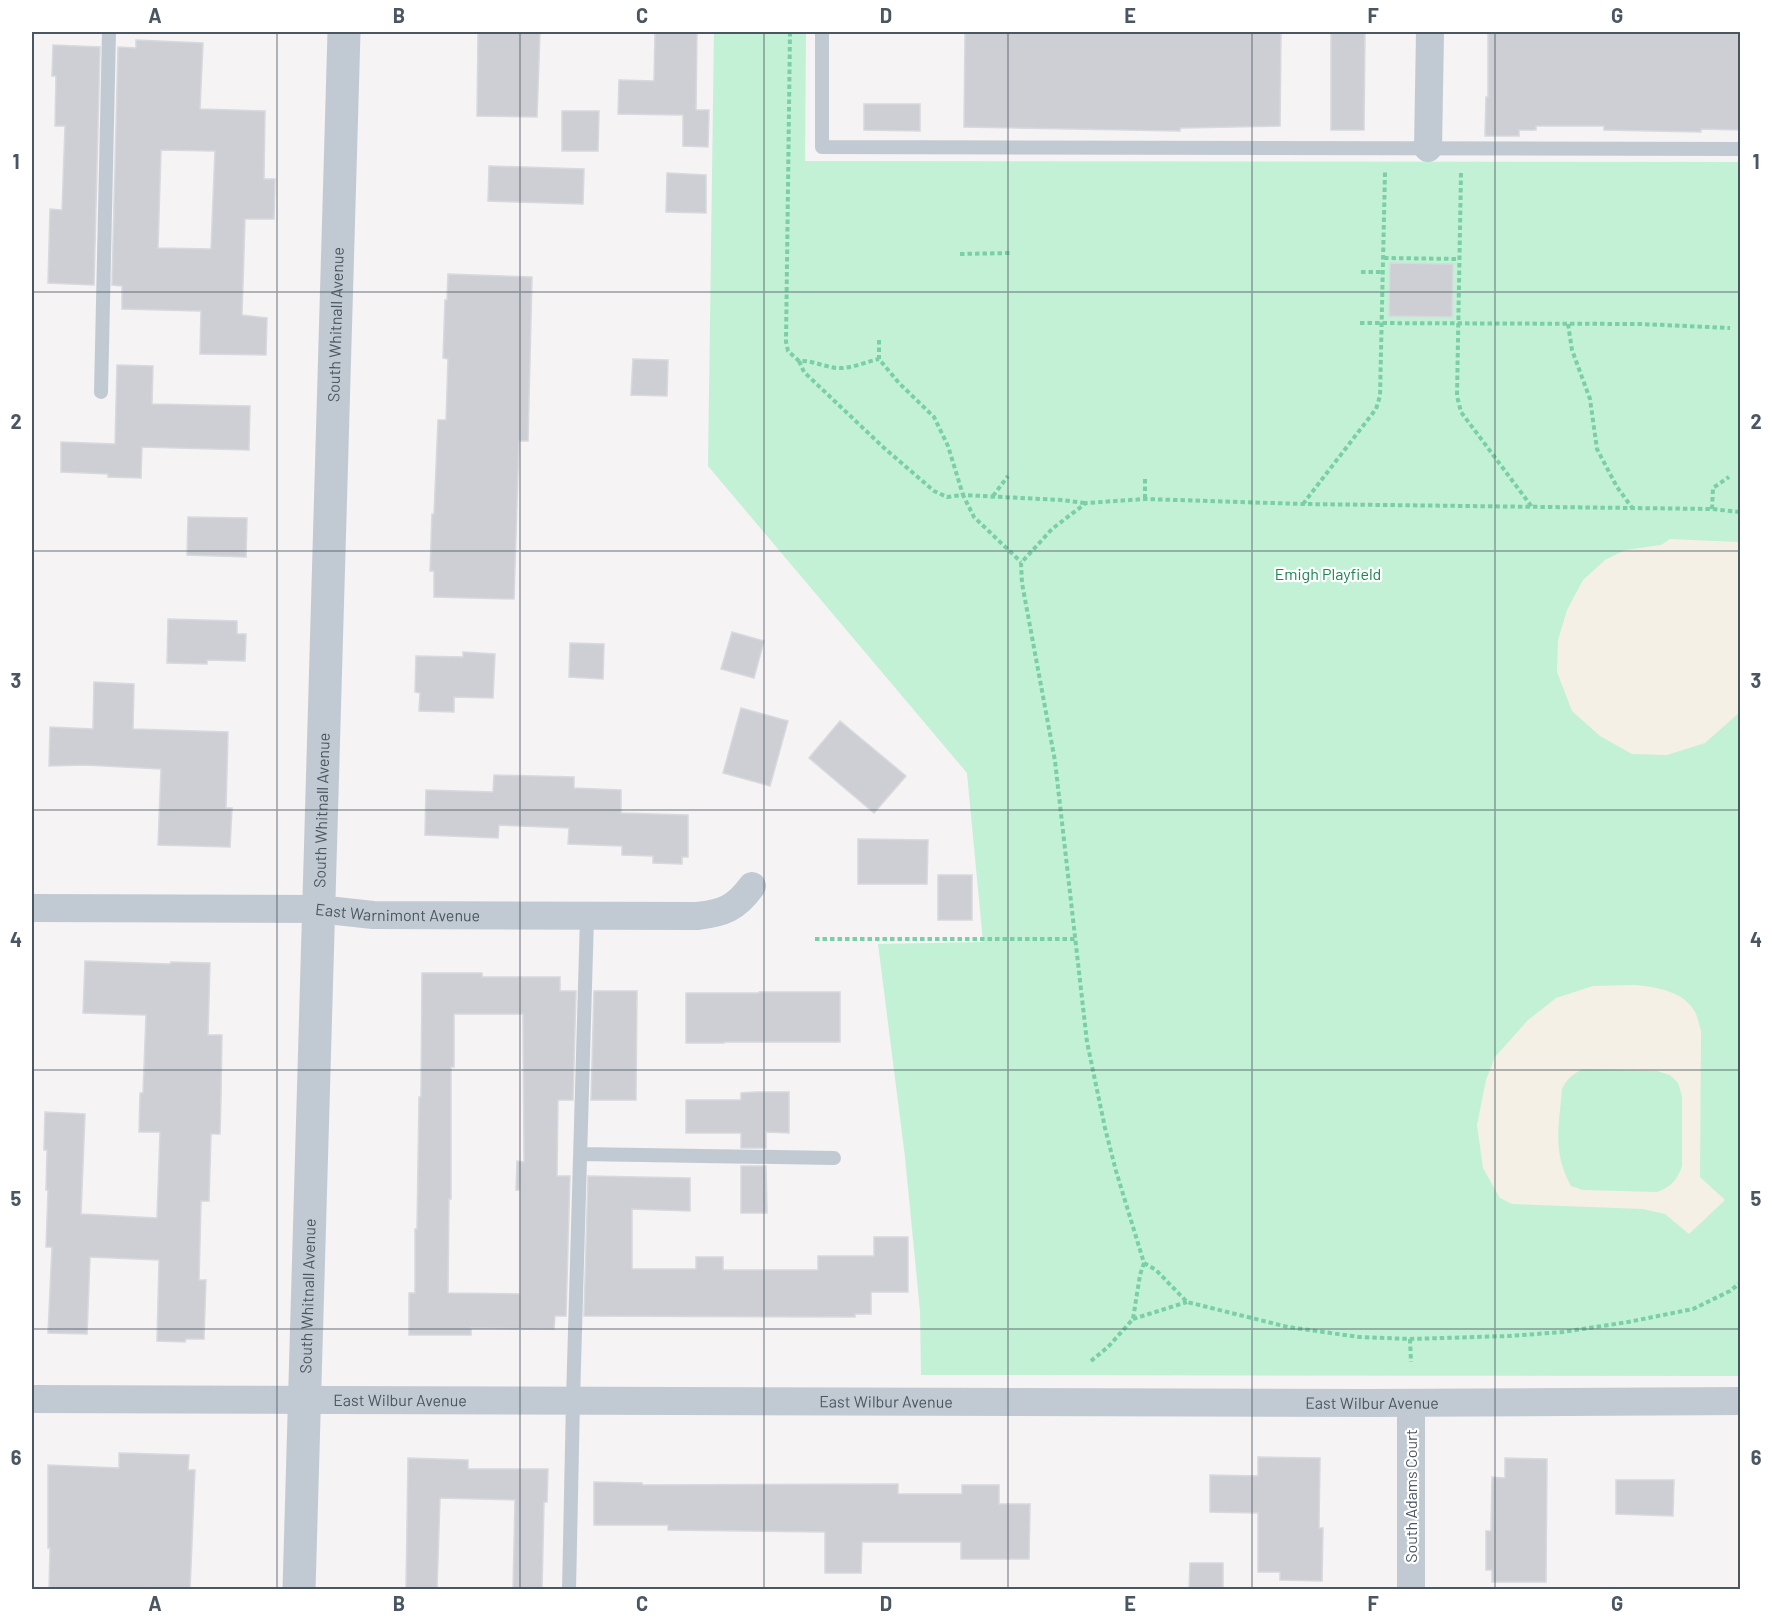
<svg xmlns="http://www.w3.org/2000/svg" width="1772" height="1621" viewBox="0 0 1772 1621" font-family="Barlow,sans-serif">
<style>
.green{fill:#c3f1d5}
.sand{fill:#f5f0e5;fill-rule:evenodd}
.building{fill:#cdcfd5;stroke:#d7d9de;stroke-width:1.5;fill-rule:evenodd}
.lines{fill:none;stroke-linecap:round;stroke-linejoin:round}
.path{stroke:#7ad0a6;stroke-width:4;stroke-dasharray:4.5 3;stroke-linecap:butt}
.service{stroke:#c1cad2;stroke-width:14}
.minor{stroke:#c1cad2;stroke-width:28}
.tertiary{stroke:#c1cad2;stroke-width:33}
.grid{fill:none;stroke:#4a5661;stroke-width:1.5;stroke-opacity:0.55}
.labels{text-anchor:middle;stroke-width:4.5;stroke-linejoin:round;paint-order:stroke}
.street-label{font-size:16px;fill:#4a5661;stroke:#fff}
.park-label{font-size:16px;fill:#17864f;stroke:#fff}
.neatline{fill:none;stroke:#4a5661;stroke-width:2}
.grid-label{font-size:20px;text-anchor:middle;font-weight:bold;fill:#4a5661}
</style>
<rect width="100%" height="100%" fill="#f5f3f3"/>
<path class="green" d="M 714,32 L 806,32 L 805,161 L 1740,162 L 1740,1376 L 921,1375 L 920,1311 L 905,1157 L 878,944 L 983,942 L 967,773 L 708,466 Z"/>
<path class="sand" d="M 1670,539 L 1737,542 L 1740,545 L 1740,712 L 1705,743 L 1667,755 L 1632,754 L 1600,736 L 1572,711 L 1557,672 L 1558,640 L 1567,610 L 1583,580 L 1605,560 L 1625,550 L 1661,545 Z
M 1635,985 C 1656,987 1684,991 1695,1012 C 1698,1017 1699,1025 1701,1031 L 1700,1177 L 1725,1200 L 1689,1234 L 1665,1214 L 1643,1209 L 1512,1204 L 1500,1198 L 1483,1168 L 1477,1125 L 1486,1080 L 1495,1057 L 1527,1021 L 1556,998 L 1593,986 ZM 1583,1069 L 1657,1071 L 1670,1075 L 1678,1083 L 1682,1096 L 1682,1166 C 1678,1179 1670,1188 1657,1192 L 1583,1190 L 1571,1186 C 1552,1152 1559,1126 1562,1089 C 1567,1078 1573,1074 1583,1069 Z"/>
<path class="building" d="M 478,32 L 540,32 L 537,117 L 477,116 Z
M 655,32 L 697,32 L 696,110 L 709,110 L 708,147 L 683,146 L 683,115 L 618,114 L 619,80 L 654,81 Z
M 965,32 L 1281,32 L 1280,126 L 1180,128 L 1180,131 L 964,127 Z
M 1331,32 L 1365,32 L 1364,130 L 1331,130 Z
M 1488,32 L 1740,32 L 1740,130 L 1701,129 L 1701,132 L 1604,130 L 1604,126 L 1536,126 L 1536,130 L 1519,130 L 1519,136 L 1485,136 L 1486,97 L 1488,97 Z
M 136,40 L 203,43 L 200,109 L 265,111 L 264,179 L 275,179 L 274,219 L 245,219 L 242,315 L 267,318 L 266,355 L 200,354 L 201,311 L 122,309 L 122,286 L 112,285 L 118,47 L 136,48 ZM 161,150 L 215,151 L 211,249 L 158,248 Z
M 53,45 L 100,47 L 94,285 L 48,283 L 50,209 L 62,210 L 65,126 L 55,126 L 56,76 L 52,76 Z
M 864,104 L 920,104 L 920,131 L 864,130 Z
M 562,111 L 599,111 L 598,151 L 562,151 Z
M 489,166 L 584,169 L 583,204 L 488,201 Z
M 667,173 L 706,175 L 706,213 L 666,212 Z
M 1390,263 L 1453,264 L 1452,317 L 1389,316 Z
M 448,274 L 532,277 L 528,441 L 519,441 L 514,599 L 434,597 L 434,571 L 430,571 L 432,514 L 434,514 L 438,420 L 446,420 L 448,359 L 443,358 L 445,300 L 447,300 Z
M 633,359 L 668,360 L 667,396 L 631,395 Z
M 117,365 L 153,366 L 152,404 L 250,406 L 249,450 L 142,447 L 141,478 L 108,477 L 108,474 L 61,472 L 61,442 L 115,444 Z
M 188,517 L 247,518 L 246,557 L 187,555 Z
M 168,619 L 237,621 L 237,634 L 246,634 L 245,661 L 207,660 L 207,664 L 167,663 Z
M 732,632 L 764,641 L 754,678 L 721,669 Z
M 570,643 L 604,644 L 603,679 L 569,677 Z
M 463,652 L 495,654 L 493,698 L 454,697 L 454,712 L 419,711 L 420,693 L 415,692 L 416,656 L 463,657 Z
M 94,682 L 134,684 L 133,729 L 228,732 L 226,808 L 232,808 L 230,847 L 158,845 L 161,769 L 85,765 L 49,766 L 50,727 L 93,729 Z
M 741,708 L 788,721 L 770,786 L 723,773 Z
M 840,721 L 906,776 L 874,813 L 809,758 Z
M 494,775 L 574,777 L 574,788 L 621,790 L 621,813 L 688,815 L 688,857 L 682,857 L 682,864 L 653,863 L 653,856 L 622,855 L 622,846 L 568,844 L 569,828 L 499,825 L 498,838 L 425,835 L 426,790 L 493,792 Z
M 858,839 L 928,840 L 927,884 L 858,884 Z
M 938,875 L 972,875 L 972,920 L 938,920 Z
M 85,961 L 170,964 L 171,962 L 210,963 L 208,1035 L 222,1035 L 221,1096 L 220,1134 L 211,1134 L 209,1201 L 201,1201 L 199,1280 L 206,1280 L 204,1339 L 186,1339 L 185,1342 L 157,1341 L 159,1260 L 90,1257 L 87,1334 L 48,1333 L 52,1247 L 46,1247 L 48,1190 L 46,1190 L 47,1150 L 44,1150 L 45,1112 L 85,1114 L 81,1214 L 157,1218 L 160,1132 L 139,1132 L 140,1093 L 143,1093 L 146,1015 L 83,1013 Z
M 422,973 L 482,973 L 482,977 L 560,977 L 560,991 L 576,991 L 573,1100 L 558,1100 L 557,1176 L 570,1176 L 566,1316 L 555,1316 L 554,1329 L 471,1328 L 471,1335 L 409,1335 L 409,1293 L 415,1293 L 415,1229 L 417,1229 L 419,1097 L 421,1097 ZM 454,1014 L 523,1014 L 524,1162 L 517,1161 L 516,1190 L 520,1190 L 520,1294 L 448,1293 L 449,1199 L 451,1199 L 451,1067 L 454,1067 Z
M 594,991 L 637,991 L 636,1100 L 591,1100 Z
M 759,992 L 840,992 L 840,1042 L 724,1042 L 724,1043 L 686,1043 L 686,993 L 759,993 Z
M 756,1092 L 789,1092 L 789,1133 L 766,1132 L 766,1148 L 741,1148 L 741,1133 L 686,1133 L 686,1100 L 741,1100 L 741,1093 Z
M 741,1166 L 766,1166 L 767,1213 L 741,1213 Z
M 588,1176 L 690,1178 L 690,1211 L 632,1209 L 632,1269 L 696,1269 L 696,1257 L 723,1257 L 723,1270 L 818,1270 L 818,1256 L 874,1256 L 874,1237 L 908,1237 L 908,1292 L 871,1292 L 871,1314 L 855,1314 L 855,1317 L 584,1316 Z
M 119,1453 L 189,1455 L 188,1470 L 195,1470 L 190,1590 L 49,1590 L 50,1548 L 48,1548 L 48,1465 L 119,1468 Z
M 1258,1457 L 1320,1458 L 1319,1528 L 1323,1528 L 1322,1581 L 1280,1580 L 1280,1572 L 1258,1572 L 1258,1513 L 1210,1512 L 1210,1475 L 1258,1476 Z
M 408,1458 L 468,1460 L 468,1469 L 548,1469 L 547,1502 L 544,1502 L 542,1590 L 513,1590 L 515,1500 L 440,1498 L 437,1590 L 406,1590 Z
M 1505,1458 L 1547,1459 L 1546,1582 L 1492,1582 L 1492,1570 L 1486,1570 L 1486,1531 L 1491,1531 L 1492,1477 L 1505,1478 Z
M 1616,1480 L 1674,1480 L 1673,1516 L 1616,1514 Z
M 594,1482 L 642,1483 L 642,1485 L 898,1484 L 898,1494 L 962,1494 L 962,1485 L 999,1485 L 999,1504 L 1030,1504 L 1029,1559 L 961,1559 L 961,1542 L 862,1542 L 861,1573 L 825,1573 L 825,1532 L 668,1530 L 668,1525 L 594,1525 Z
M 1190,1563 L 1223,1563 L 1223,1590 L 1189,1590 Z"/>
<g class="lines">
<path class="path" d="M 790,32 L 786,342 L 788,351 L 799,361 C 812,360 824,367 837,368 C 851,369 865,362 879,359
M 1461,173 L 1457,396 L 1461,412 L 1532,507
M 960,254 L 1010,253
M 1384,258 L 1459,259
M 1361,272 L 1383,272
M 1360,323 L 1641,324 L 1730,328
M 1568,324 L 1572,350 L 1590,399 L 1597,449 L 1617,487 L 1633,509
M 879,340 L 879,359 L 899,383 L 934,417 L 948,446 L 963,495 L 1061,500 L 1085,503
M 799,361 L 804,372 L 883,447 L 934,491 L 947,497 L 963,495 L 974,517 L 1021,562
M 1145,479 L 1145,499
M 993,496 L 1008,476
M 1303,504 L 1376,409 L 1380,396 L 1385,172
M 1712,509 L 1713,488 L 1729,477
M 815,939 L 1075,939
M 1144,1263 L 1156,1270 L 1187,1302 L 1288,1327 L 1359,1337 L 1410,1339 L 1509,1336 L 1563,1332 L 1628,1322 L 1693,1309 L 1730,1291 L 1740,1283
M 1133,1319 L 1187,1302
M 1410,1339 L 1411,1362
M 1091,1361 L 1108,1347 L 1133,1319 L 1140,1275 L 1144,1263 L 1116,1171 L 1105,1128 L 1087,1042 L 1055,761 L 1022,583 L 1021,563 L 1052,529 L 1086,503 L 1145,499 L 1303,504 L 1712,509 L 1740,512"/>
<path class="service" d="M 822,32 L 822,147 L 1740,149
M 101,392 L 109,32
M 581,1154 L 834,1158
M 569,1590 L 573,1400 L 587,917"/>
<g class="minor">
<path d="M 1428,148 L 1430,32"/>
<path id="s1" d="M 32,908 L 318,909 L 373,915 L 697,916 C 724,913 736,908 752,886"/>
<path id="s2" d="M 32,1399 L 1370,1403 L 1740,1401"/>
<path d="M 1411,1403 L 1411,1590"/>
</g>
<path class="tertiary" id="s3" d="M 299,1590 L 344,32"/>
</g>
<path class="grid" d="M 277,32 L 277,1590M 520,32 L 520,1590M 764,32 L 764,1590M 1008,32 L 1008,1590M 1252,32 L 1252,1590M 1495,32 L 1495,1590M 32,292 L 1740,292M 32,551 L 1740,551M 32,810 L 1740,810M 32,1070 L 1740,1070M 32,1329 L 1740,1329"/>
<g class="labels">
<g class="street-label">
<text dy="6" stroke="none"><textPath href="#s3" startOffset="1266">South Whitnall Avenue</textPath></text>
<text dy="6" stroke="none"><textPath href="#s3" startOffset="780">South Whitnall Avenue</textPath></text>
<text dy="6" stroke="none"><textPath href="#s1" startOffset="366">East Warnimont Avenue</textPath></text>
<text dy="6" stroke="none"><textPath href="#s3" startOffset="294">South Whitnall Avenue</textPath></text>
<text dy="6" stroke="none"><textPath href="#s2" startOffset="368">East Wilbur Avenue</textPath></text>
<text dy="6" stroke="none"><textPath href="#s2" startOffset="854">East Wilbur Avenue</textPath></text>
<text dy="6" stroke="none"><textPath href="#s2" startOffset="1340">East Wilbur Avenue</textPath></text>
<text transform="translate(1411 1496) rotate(-90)" y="6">South Adams Court</text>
</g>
<g class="park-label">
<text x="1328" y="580">Emigh Playfield</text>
</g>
</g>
<rect width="1772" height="1621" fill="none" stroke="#ffffff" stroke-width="66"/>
<rect x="33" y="33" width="1706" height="1555" class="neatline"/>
<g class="grid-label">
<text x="155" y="23">A</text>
<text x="399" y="23">B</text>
<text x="642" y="23">C</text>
<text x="886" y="23">D</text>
<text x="1130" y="23">E</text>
<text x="1373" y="23">F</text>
<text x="1617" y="23">G</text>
<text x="16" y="169">1</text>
<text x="1756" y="169">1</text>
<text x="16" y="429">2</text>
<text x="1756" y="429">2</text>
<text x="16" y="688">3</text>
<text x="1756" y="688">3</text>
<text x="16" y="947">4</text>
<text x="1756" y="947">4</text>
<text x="16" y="1206">5</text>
<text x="1756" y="1206">5</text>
<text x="16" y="1465">6</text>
<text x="1756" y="1465">6</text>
<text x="155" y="1611">A</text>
<text x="399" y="1611">B</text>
<text x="642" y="1611">C</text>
<text x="886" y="1611">D</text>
<text x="1130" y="1611">E</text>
<text x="1373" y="1611">F</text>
<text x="1617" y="1611">G</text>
</g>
</svg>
